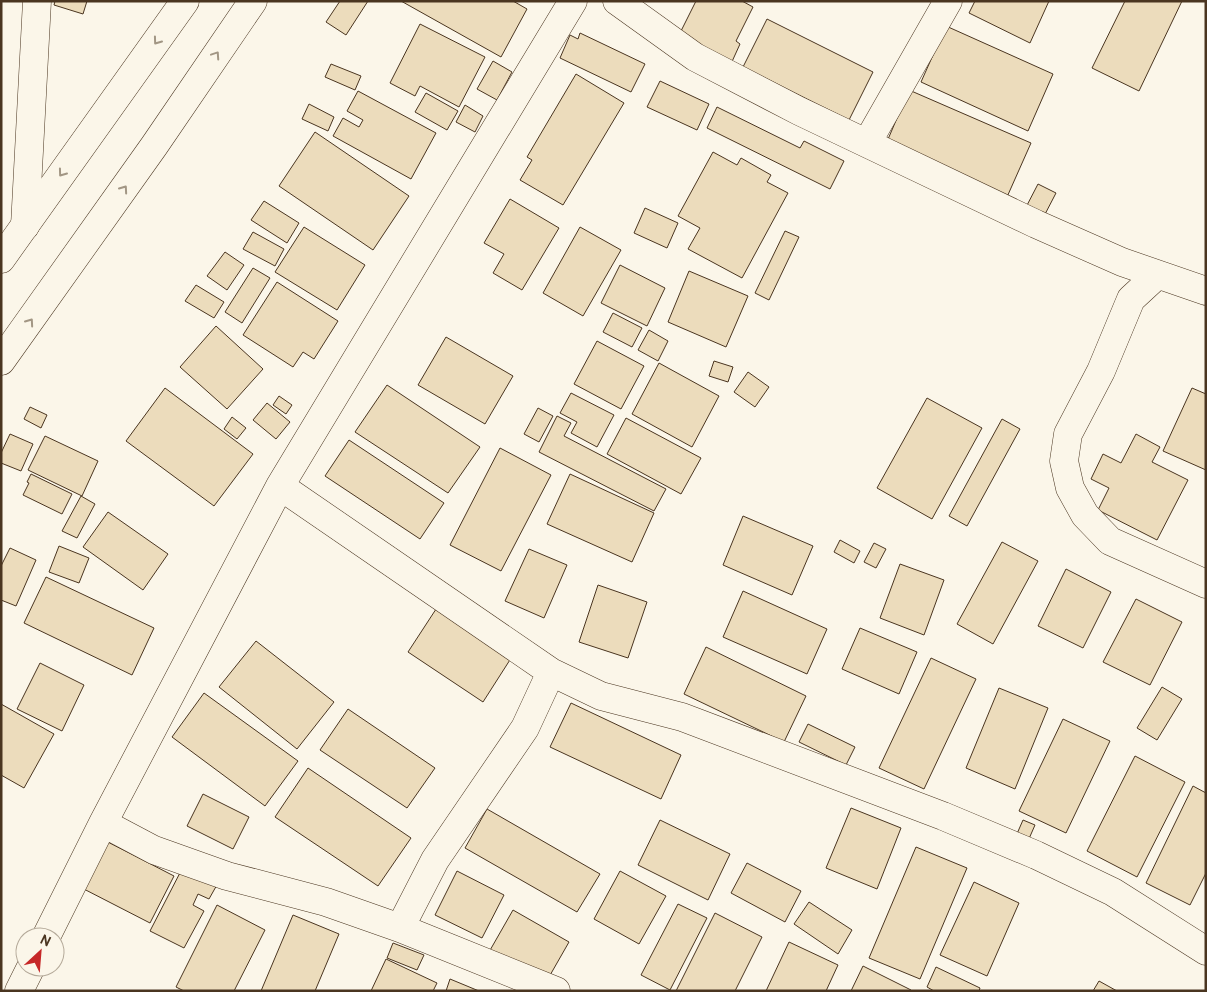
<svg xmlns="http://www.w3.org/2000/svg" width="1207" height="992" viewBox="0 0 1207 992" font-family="Overpass,sans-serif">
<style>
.building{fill:#ecdcbc;stroke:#4a3520}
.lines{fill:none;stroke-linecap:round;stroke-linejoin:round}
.minor-casing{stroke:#4a3520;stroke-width:29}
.major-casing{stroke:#4a3520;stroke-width:29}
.minor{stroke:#fbf6e9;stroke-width:28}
.major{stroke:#fbf6e9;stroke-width:28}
.oneway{stroke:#a29684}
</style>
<rect width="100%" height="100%" fill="#fbf6e9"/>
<path class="building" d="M 55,1 L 87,1 L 83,14 L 54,5 Z
M 340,1 L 368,1 L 346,35 L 326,22 Z
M 401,1 L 513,1 L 527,9 L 501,57 Z
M 696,1 L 742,1 L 753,7 L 736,41 L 740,44 L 730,66 L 677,39 Z
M 975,1 L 1049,1 L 1030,43 L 969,13 Z
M 1125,1 L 1182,1 L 1139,91 L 1092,68 Z
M 767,19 L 873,72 L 849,120 L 743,67 Z
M 420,24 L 485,57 L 459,107 L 420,86 L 415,96 L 390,83 Z
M 946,26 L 1053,74 L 1028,131 L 921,82 Z
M 580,33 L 645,64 L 631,92 L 560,58 L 570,35 L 578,39 Z
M 493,61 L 512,72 L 497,100 L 477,89 Z
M 331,64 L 361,76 L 355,90 L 325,77 Z
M 576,74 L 624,103 L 563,205 L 520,180 L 532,160 L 527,157 Z
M 660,81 L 709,104 L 697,130 L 647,107 Z
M 909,90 L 1031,143 L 1007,197 L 886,144 Z
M 358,91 L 436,133 L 411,179 L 333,136 L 343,118 L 359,127 L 363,120 L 347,111 Z
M 426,93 L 458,111 L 447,130 L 415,112 Z
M 309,104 L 334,117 L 328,131 L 302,119 Z
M 465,105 L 483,116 L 475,132 L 456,122 Z
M 717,107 L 800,148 L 804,141 L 844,161 L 830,189 L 707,128 Z
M 315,132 L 409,196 L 373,250 L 279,186 Z
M 713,152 L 737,165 L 741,158 L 771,175 L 767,182 L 788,193 L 742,278 L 688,249 L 700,228 L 678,216 Z
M 1038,184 L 1056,193 L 1042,220 L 1024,211 Z
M 510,199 L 559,228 L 522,290 L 493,273 L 504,254 L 484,243 Z
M 264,201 L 299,223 L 287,243 L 251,220 Z
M 645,208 L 678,223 L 667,248 L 634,233 Z
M 304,227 L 365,265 L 337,310 L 275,272 Z
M 580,227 L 621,250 L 583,316 L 543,293 Z
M 785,231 L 799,237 L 769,300 L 755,293 Z
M 253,232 L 284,249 L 275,266 L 243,249 Z
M 225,252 L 244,265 L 227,290 L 207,276 Z
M 620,265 L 665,288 L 647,326 L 601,303 Z
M 253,268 L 270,278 L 242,323 L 225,312 Z
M 689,271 L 748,296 L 726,347 L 668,322 Z
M 277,282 L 338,321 L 314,359 L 303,352 L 293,367 L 243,335 Z
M 196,285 L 224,302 L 214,318 L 185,301 Z
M 613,313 L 642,328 L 632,347 L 603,332 Z
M 216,326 L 263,369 L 227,409 L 180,367 Z
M 649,330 L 668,341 L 658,361 L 638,350 Z
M 446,337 L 513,376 L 485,424 L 418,385 Z
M 597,341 L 644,366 L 621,409 L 574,384 Z
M 714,361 L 733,367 L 728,382 L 709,376 Z
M 659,363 L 719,396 L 692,447 L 632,414 Z
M 748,372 L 769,387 L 755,407 L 734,392 Z
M 387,385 L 480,447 L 448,493 L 355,432 Z
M 165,388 L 253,454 L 214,506 L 126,441 Z
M 1192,388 L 1206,394 L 1206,470 L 1163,451 Z
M 571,393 L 614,415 L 597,447 L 571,433 L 577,422 L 560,413 Z
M 279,396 L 292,405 L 286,414 L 273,405 Z
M 927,398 L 982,428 L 932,519 L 877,488 Z
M 267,403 L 290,422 L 276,439 L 253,420 Z
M 30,407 L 47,415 L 41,428 L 24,419 Z
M 538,408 L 553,416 L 539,442 L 524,434 Z
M 557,416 L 571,423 L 564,436 L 666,489 L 654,511 L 539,452 Z
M 232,417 L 246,428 L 237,439 L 224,429 Z
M 626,418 L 701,458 L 681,494 L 607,454 Z
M 1002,419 L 1020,429 L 967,526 L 949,516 Z
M 10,434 L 33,444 L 21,471 L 1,463 L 1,453 Z
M 1136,434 L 1160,447 L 1152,462 L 1188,480 L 1157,540 L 1098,510 L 1109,488 L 1091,479 L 1103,454 L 1121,463 Z
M 45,436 L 98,461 L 82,496 L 28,470 Z
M 349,440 L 444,503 L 420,539 L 325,476 Z
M 500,448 L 551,475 L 501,571 L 450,545 Z
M 31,474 L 72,494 L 62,514 L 23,495 L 29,483 L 27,482 Z
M 570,474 L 654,513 L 632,562 L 547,524 Z
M 81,496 L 95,504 L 77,538 L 62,531 Z
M 108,512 L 168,554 L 143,590 L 83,547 Z
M 743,516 L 813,546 L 792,595 L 723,565 Z
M 840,540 L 860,551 L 854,563 L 834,552 Z
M 1002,542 L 1038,561 L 993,644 L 957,624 Z
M 874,543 L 886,549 L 876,568 L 864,562 Z
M 59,546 L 89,558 L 79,583 L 49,572 Z
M 10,548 L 36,560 L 16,606 L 1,600 L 1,566 Z
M 529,549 L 567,565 L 544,618 L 505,601 Z
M 900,564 L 944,580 L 924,635 L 880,618 Z
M 1066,569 L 1111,592 L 1083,648 L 1038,626 Z
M 46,577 L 154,628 L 132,675 L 24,623 Z
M 598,585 L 647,602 L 628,658 L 579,642 Z
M 743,591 L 827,629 L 807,674 L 723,637 Z
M 1136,599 L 1182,622 L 1150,685 L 1103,662 Z
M 440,603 L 515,652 L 483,702 L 408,652 Z
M 860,628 L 917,652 L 899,694 L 842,669 Z
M 256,641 L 334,702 L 297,749 L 219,687 Z
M 706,647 L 806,696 L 784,742 L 684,694 Z
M 931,658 L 976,679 L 924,789 L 879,768 Z
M 40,663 L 84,685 L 62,731 L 17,709 Z
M 1162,687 L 1182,699 L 1157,740 L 1137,728 Z
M 999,688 L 1048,708 L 1015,789 L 966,768 Z
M 204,693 L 298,761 L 265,806 L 172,737 Z
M 571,703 L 681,755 L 661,799 L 550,747 Z
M 1,704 L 54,734 L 24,788 L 1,775 Z
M 348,709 L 435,768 L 407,808 L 320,750 Z
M 1063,719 L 1110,741 L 1066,833 L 1019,811 Z
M 808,724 L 855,747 L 846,765 L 799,742 Z
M 1135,756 L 1185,782 L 1137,877 L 1087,851 Z
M 308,768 L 411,838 L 378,886 L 275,817 Z
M 1193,786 L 1206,793 L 1206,873 L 1190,905 L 1146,883 Z
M 203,794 L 249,817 L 233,849 L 187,826 Z
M 851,808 L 901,828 L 877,889 L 826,868 Z
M 487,809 L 600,874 L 577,912 L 465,848 Z
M 660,820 L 730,854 L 708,900 L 638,865 Z
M 1023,820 L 1035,825 L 1028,841 L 1016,836 Z
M 102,839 L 174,876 L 150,923 L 78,886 Z
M 916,847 L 967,868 L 920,979 L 869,958 Z
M 747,863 L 801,891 L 785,922 L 731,893 Z
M 184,865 L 218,883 L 209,899 L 198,894 L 193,905 L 204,911 L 184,948 L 150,931 Z
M 457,871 L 504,895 L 482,938 L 435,915 Z
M 620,871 L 666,896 L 639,944 L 594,919 Z
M 974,882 L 1019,903 L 987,976 L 940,955 Z
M 809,902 L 852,930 L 838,954 L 794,924 Z
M 678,904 L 707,918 L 670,990 L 641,975 Z
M 217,905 L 265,930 L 234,991 L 184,991 L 176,987 Z
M 513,910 L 569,942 L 545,984 L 489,952 Z
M 715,913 L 762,937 L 735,991 L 676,991 Z
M 293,915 L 339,934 L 315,991 L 261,991 Z
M 789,942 L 838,965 L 826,991 L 766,991 Z
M 393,943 L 424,955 L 417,970 L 387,958 Z
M 386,959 L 437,983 L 433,991 L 371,991 Z
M 863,966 L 911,990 L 911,991 L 851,991 Z
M 936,967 L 980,988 L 979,991 L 934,991 L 927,987 Z
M 450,979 L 479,991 L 446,991 Z
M 1099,981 L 1117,991 L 1093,991 Z"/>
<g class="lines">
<defs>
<path id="minor" d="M 617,1 L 695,57 L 799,111 L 1036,224 L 1122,262 L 1206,291
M 867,143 L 948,1
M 25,226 L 37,1
M 1157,275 L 1131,299 L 1101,371 L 1068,434 L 1064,461 L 1070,488 L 1085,515 L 1110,541 L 1206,584
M 280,486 L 551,672 L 601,696 L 682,717 L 943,816 L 1036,855 L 1113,892 L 1206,951
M 103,823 L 154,850 L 227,876 L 326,902 L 400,928 L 556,991
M 400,928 L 435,860 L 525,728 L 551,672
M 46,937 L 103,823 L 280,486 L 573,1
M 19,991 L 31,967"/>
<path id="major" d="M 1,259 L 185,1
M 1,361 L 154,146 L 253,1"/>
</defs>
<use href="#minor" class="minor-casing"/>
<use href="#major" class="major-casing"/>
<use href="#minor" class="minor"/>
<use href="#major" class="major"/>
</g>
<defs><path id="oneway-chevron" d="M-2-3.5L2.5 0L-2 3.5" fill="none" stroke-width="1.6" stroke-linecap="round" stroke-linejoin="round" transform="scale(1.25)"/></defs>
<g class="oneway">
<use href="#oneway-chevron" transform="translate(157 41) rotate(126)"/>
<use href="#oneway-chevron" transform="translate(216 55) rotate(-56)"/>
<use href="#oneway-chevron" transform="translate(62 173) rotate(126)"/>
<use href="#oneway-chevron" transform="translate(124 189) rotate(-55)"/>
<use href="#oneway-chevron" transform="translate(30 322) rotate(-55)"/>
</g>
<rect width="1207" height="992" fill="none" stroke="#4a3520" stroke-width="5"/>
<g transform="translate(40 952) rotate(26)"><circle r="24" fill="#fbf6e9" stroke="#b4a999"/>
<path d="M0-4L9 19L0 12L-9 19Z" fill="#c62828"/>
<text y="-8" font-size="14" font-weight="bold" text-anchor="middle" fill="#4a3520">N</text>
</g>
</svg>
